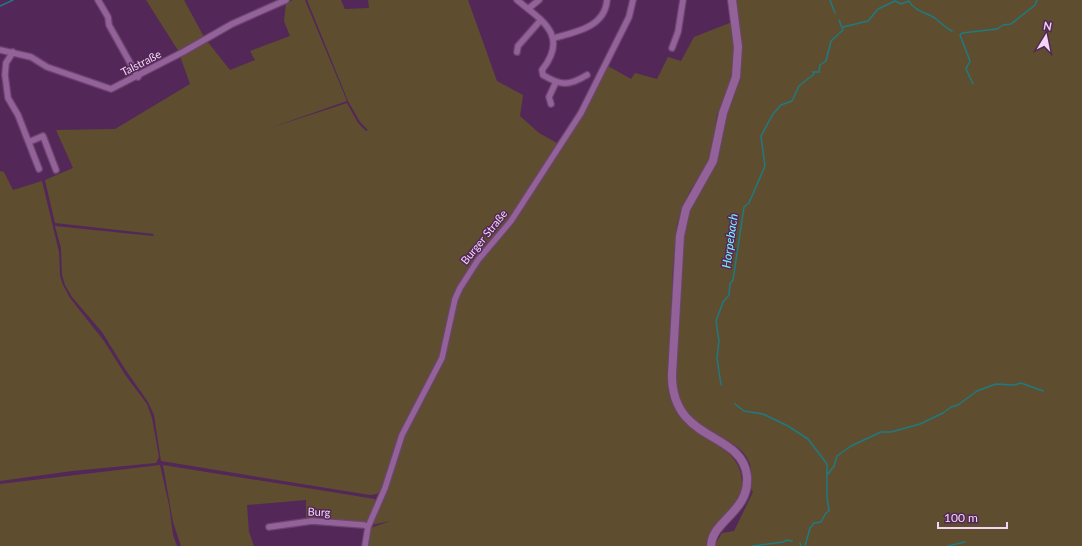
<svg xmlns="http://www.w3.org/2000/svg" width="1082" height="546" viewBox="0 0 1082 546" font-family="Lato,sans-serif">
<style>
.green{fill:#5e4e2f}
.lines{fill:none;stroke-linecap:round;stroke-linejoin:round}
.stream{stroke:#1f7a81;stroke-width:1.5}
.street-casing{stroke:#6c4470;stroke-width:8}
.secondary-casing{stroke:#6c4470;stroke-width:10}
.street{stroke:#936298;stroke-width:5.5}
.secondary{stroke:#936298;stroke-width:8}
.labels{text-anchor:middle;stroke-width:3;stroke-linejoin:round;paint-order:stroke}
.street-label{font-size:11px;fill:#f2d6f4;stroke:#542759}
.water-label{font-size:12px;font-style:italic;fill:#77f3fe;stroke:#542759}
</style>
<rect width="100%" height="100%" fill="#542759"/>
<path class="green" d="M 146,0 L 184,0 L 204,37 L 179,52 Z
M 293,0 L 305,0 L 347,101 L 267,129 L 347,103 L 358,123 L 366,131 L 368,130 L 360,122 L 348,101 L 307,0 L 341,0 L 345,9 L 369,8 L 368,0 L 468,0 L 497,81 L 523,95 L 520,116 L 539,133 L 559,144 L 517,209 L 461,282 L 441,357 L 409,415 L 400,435 L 382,490 L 377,494 L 370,495 L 161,461 L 154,415 L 148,402 L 125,369 L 102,332 L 72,297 L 65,285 L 62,275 L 61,248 L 55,226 L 153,236 L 154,234 L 55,223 L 45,180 L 73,168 L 56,130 L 115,129 L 190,84 L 180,56 L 207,41 L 230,70 L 255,60 L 250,51 L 290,36 L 284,21 L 286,3 Z
M 735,0 L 1082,0 L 1082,546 L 716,546 L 716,543 L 722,533 L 734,531 L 753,492 L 750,488 C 750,481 752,471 750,464 C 741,436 694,434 680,400 C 671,381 678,354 679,333 C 681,292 678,250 689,209 L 715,164 L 726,117 L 740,80 Z
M 732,22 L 735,56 L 733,76 L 717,115 L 711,157 L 690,191 L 681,211 L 677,225 L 673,266 L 668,384 C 673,448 745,433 742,487 C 741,512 707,522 706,546 L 367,546 L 370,528 L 391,521 L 371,525 L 402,439 L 435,374 L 455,302 L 462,285 L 562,146 L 589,104 L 608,66 L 631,79 L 635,73 L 657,79 L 668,57 L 681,61 L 694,37 Z
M 0,171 L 4,172 L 13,190 L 42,181 L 59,252 L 60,276 L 63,285 L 70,298 L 104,341 L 126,376 L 147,404 L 152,418 L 159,457 L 156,463 L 72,471 L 0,481 Z
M 160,465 L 169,505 L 173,535 L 177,546 L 0,546 L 0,484 Z
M 163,465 L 375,499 L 376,504 L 368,523 L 363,524 L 306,520 L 306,500 L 247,505 L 249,532 L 254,546 L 181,546 L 173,522 Z"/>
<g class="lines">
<path class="stream" d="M 830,0 L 835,13
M 0,6 L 13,0
M 843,27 L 868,21 L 878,9 L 895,1 L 901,4 L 909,1 C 914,11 928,13 936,19 C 942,24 946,28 952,31
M 973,84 L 966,69 L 970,61 L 960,35 L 962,33 L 997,29 L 1003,25 L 1011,24 L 1035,5 L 1037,0
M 721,385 L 717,358 L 719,341 L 716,321 L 723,302 L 729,295 L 730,284 L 733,280 L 744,207 L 749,203 L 765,166 L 761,136 L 773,114 L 781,105 L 792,101 L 799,86 L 814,74 L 813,72 L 819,72 L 820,65 L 826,61 L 831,41 L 843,30 L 839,20
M 735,404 L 744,411 L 763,414 L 788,426 L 808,439 L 827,464 L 827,497 L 829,511 L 826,513 L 821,522 L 814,523 L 810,528 L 805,546
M 828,474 L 834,466 L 837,456 L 851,446 L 881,432 L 891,432 L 920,424 L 943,413 L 951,407 L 958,405 L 977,391 L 996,384 L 1014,385 L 1021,383 L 1043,391
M 800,543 L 801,546
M 753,546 L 783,542 L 787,540 L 792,541
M 948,546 L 965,542"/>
<defs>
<path id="street" d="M 98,0 L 108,17 L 109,25 L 138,77
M 517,0 C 543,21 569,36 542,70 L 543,75 C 561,86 569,86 587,75
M 528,9 L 539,0
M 554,38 C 576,32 605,27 607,0
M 672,48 L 678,32 L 683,0
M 0,50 L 31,57 L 47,67 L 111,89 L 183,52 L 232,24 L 286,0
M 13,52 L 6,63 L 5,75 L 8,98 L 18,115 L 39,169
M 517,52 L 518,46 L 540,21
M 551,104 L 549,97 L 556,82
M 29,142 L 43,136 L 56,170
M 269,527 L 312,521 L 364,525 L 368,527
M 365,546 L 368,527 L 385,488 L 402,435 L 442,358 L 455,299 L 460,288 L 478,260 L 511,221 L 581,113 L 629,17 L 633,0"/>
<path id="secondary" d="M 711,546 C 712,520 750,512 747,476 C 742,430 672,444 672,375 L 680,236 L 686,209 L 713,161 L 723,113 L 736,77 L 738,47 L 732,0"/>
</defs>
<use href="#street" class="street-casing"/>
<use href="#secondary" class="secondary-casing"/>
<use href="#street" class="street"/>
<use href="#secondary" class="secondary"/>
</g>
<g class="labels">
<g class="street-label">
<text transform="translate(141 63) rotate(-27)" y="4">Talstraße</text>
<text transform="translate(484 237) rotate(-51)" y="4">Burger Straße</text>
<text transform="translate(319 512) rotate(2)" y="4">Burg</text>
</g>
<g class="water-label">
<text transform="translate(730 241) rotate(-82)" y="4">Horpebach</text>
</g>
</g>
<g transform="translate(1046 36) rotate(10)" stroke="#542759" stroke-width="3" paint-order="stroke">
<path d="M0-3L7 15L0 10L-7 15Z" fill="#f2d6f4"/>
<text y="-6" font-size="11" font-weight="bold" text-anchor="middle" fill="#f2d6f4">N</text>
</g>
<path d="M938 522v6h69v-6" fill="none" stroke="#f2d6f4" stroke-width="2"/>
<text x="944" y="522" font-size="12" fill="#f2d6f4" stroke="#542759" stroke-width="3" paint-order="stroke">100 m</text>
</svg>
